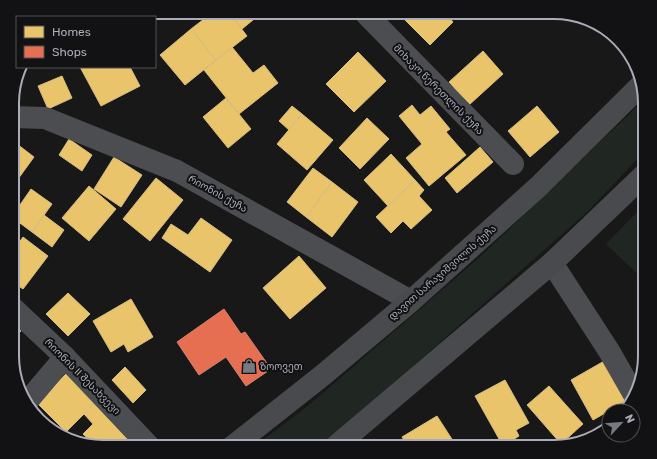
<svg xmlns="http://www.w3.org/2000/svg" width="657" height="459" viewBox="0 0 657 459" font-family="Rubik,'Noto Sans Georgian',sans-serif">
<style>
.green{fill:#202722}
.homes{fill:#e9c46a;stroke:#d6bd81}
.shops{fill:#e76f51;stroke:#d58270}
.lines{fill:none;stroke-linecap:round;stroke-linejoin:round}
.minor{stroke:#4c4d51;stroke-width:22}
.major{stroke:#494a4d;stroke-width:22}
.labels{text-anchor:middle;stroke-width:4;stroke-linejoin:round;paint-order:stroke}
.street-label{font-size:10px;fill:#aaadb8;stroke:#121214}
.poi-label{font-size:10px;fill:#aaadb8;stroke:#121214;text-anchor:start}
.rim{fill:none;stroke:#aaadb8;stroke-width:2}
</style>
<rect width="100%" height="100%" fill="#181818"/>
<path class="green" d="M 645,99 L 645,151 L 587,212 L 322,447 L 254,447 L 309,405 L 480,257 Z
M 645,204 L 645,281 L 606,244 Z"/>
<path class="homes" d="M 445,13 L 453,22 L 430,45 L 399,14 Z
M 231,15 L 259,15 L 242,29 Z
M 231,15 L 247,36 L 216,60 L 191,29 L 208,16 Z
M 191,29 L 216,60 L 185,85 L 160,55 Z
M 232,47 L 253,73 L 264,65 L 278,83 L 239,114 L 204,70 Z
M 483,51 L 503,74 L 469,105 L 449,82 Z
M 358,52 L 386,81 L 354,112 L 326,84 Z
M 80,67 L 130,67 L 140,86 L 101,106 Z
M 62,76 L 72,98 L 48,109 L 38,86 Z
M 226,98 L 251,129 L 228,148 L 203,117 Z
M 412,105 L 420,115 L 431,106 L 450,129 L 446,132 L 466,155 L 429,186 L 406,158 L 422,144 L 399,116 Z
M 292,106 L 302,114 L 289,130 L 279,121 Z
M 537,106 L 559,132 L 530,157 L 508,131 Z
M 302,114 L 333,140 L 307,170 L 277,144 Z
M 367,118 L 389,139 L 360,169 L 339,148 Z
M 69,139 L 92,155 L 82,171 L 59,155 Z
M 13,141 L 34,157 L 13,186 Z
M 480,147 L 493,162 L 457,193 L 445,178 Z
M 391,154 L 415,180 L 388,206 L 364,180 Z
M 114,157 L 142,175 L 121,207 L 94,189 Z
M 313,168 L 332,182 L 306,217 L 287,202 Z
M 156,178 L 183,200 L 150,241 L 123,219 Z
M 415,180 L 424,190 L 419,196 L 432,210 L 411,229 L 403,221 L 391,233 L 376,217 Z
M 332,182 L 358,202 L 332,237 L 306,217 Z
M 89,186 L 116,209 L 89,241 L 62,218 Z
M 31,189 L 52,204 L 32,232 L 13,218 L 13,215 Z
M 44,215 L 64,230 L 52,247 L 32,232 Z
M 201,218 L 232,240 L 210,272 L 162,238 L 171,224 L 188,235 Z
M 23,237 L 48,256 L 23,289 L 13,282 L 13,251 Z
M 299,256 L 326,288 L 290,319 L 263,288 Z
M 68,293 L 90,314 L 68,336 L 46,314 Z
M 131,299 L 153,337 L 128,352 L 124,344 L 111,352 L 93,321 Z
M 13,323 L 21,331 L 13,339 Z
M 645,351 L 645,362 L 644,364 L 638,355 Z
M 606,360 L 628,400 L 593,420 L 571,380 Z
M 125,367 L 146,390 L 133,403 L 112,380 Z
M 67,373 L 96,402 L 66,432 L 37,403 Z
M 505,380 L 529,423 L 516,430 L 519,436 L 503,446 L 475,396 Z
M 549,386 L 583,424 L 561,444 L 527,405 Z
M 96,402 L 135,447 L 97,447 L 83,434 L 93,424 L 84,414 Z
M 437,416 L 457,447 L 408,447 L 402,437 Z"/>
<path class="shops" d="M 224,309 L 241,334 L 245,332 L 271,369 L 246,386 L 226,357 L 199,375 L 177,342 Z"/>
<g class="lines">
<path class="minor" d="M 366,14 L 513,164
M 13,117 L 45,118 L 177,171 L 411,301
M 552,263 L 609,351 L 633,393
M 13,308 L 65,357 L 150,447
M 26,403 L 65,357"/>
<path class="major" d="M 232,447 L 323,375 L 411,301 L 538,187 L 641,85
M 335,447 L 552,263 L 645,174"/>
</g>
<defs>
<symbol id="shop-bare" viewBox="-9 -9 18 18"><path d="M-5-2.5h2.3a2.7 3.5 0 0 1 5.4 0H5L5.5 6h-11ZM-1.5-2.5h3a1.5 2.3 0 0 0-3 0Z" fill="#777980" stroke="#121214" stroke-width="2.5" paint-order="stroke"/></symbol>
</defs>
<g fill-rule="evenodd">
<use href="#shop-bare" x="239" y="356" width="20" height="20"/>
</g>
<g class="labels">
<g class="street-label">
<text transform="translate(439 89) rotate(45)" y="4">მიხაკო წერეთლის ქუჩა</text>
<text transform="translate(218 193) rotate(29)" y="4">რიონის ქუჩა</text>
<text transform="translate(442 272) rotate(-41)" y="4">დავით სარაჯიშვილის ქუჩა</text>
<text transform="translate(83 376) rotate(45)" y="4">რიონის II შესახვევი</text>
</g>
<g class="poi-label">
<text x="260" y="370">ზოოვეთ</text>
</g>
</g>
<path d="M0 0H657V459H0ZM103 19H554A84 84 0 0 1 638 103V356A84 84 0 0 1 554 440H103A84 84 0 0 1 19 356V103A84 84 0 0 1 103 19Z" fill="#121214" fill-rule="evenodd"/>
<path class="rim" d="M103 19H554A84 84 0 0 1 638 103V356A84 84 0 0 1 554 440H103A84 84 0 0 1 19 356V103A84 84 0 0 1 103 19Z"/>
<rect x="16" y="16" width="140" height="52" fill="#121214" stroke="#4f5056"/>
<rect x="24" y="26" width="20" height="12" fill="#e9c46a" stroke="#4f5056"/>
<text x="52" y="36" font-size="12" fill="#aaadb8">Homes</text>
<rect x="24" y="46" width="20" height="12" fill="#e76f51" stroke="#4f5056"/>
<text x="52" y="56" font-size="12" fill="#aaadb8">Shops</text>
<g transform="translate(621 423) rotate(64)"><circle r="19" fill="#121214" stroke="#4f5056"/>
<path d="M0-3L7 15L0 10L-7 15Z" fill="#777980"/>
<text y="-6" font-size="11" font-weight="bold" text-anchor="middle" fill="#aaadb8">N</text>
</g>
</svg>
